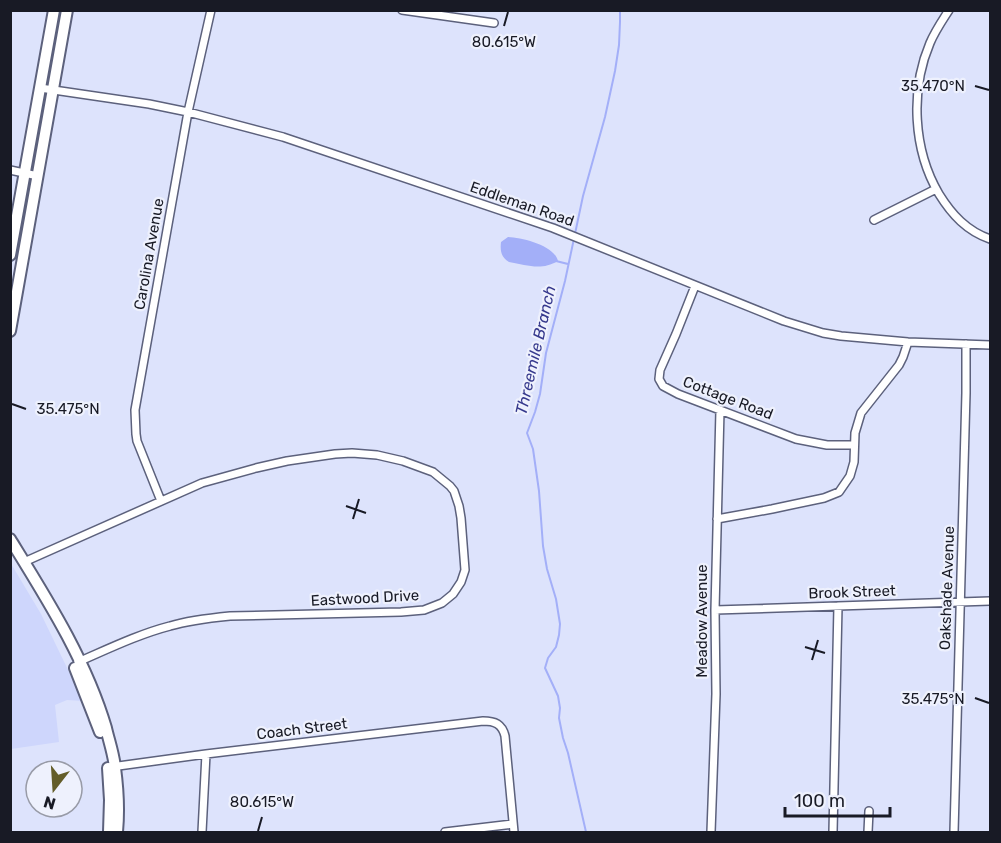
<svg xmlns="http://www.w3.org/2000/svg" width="1001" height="843" viewBox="0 0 1001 843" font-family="Rubik,sans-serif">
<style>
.built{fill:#ced6fc}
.water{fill:#a3aff8}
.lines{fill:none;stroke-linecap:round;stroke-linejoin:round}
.stream{stroke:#a3aff8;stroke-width:2}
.minor-casing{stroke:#5c617c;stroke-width:10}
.primary-casing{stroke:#5c617c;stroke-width:14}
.minor{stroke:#fff;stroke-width:7}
.primary{stroke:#fff;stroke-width:10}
.ticks{fill:none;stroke:#181a25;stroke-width:2}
.labels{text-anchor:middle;stroke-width:4.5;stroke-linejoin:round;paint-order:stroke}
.street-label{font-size:15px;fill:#181a25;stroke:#eef1fd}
.water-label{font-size:16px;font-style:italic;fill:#36398d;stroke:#eef1fd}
.ticks-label{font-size:15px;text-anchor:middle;fill:#181a25;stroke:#eef1fd;stroke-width:4.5;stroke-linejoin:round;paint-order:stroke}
</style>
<rect width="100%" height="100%" fill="#dde3fc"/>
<path class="built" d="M 10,562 L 41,614 L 83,701 L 67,700 L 55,705 L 59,742 L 11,749 Z"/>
<path class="water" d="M 508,237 C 523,238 554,245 558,261 C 541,271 527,265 509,262 C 501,257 500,251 501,242 Z"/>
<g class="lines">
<path class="stream" d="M 556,261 L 568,264
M 586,832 L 568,753 L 563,738 L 559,718 L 560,708 L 558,696 L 545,668 L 548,658 L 556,647 L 559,635 L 560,624 L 556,599 L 547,569 L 543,546 L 539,491 L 533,449 L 527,433 L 535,412 L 540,394 L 546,353 L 565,281 L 583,196 L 605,117 L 615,71 L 619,45 L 620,22 L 620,10"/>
<defs>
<path id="minor" d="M 402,10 L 494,23
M 949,10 C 942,21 935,31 930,43 C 910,90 913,150 939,194 C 952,215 967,231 990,239
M 40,88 L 149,104 L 188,112 L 283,137 L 553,228 L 784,321 L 823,333 L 841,336 L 908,342 L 990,345
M 10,170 L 38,176
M 874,220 L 936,189
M 695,286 L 676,334 L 660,370 L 659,379 L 663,386 L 678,394 L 796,439 L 827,445 L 854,445
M 161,501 L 137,441 L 136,434 L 135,410 L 188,112 L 211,10
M 717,519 L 772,509 L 824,498 L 839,492 L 850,476 L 854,462 L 855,433 L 861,413 L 899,365 L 903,357 L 908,342
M 24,562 L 202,483 L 256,468 L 287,461 L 335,454 L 352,453 L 377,455 L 403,461 L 433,472 L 450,486 L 454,491 L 459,506 L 461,518 L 465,570 L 461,582 L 453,594 L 442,603 L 424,610 L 401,612 L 230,616 C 210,618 190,620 170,626 C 139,634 108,649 78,662
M 715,610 L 990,601
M 111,767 L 206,754 L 483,721 C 495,721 502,724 505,736 L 514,832
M 202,832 L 206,754
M 445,832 L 513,824
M 711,832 L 716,694 L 715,610 L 720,410
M 833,832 L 838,606
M 868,832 L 869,811
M 954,832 L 966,393 L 966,344"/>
<path id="primary" d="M 10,255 L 54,10
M 10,331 L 67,10
M 10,539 C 47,599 86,660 106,728 C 109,741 114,755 115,768 C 118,790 119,811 117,832
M 75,668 L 100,732
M 108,768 L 110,800 L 109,832"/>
</defs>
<use href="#minor" class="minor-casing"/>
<use href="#primary" class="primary-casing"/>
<use href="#minor" class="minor"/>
<use href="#primary" class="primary"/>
</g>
<path class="ticks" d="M 504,26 L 508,12M 975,86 L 989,90M 12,404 L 26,409M 346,506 L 366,513M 353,519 L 359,499M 805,647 L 825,653M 812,660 L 818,640M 975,698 L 989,703M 258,831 L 262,817"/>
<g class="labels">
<g class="street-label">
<text transform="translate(522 204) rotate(19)" y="5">Eddleman Road</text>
<text transform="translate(149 254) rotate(-80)" y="5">Carolina Avenue</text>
<text transform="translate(728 398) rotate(21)" y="5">Cottage Road</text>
<text transform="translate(947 588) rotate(-88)" y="5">Oakshade Avenue</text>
<text transform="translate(852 592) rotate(-2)" y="5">Brook Street</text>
<text transform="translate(365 598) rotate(-3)" y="5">Eastwood Drive</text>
<text transform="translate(702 621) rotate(-90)" y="5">Meadow Avenue</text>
<text transform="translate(302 729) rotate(-7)" y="5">Coach Street</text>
</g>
<g class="water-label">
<text transform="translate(535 350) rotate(-77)" y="6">Threemile Branch</text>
</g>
</g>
<g class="ticks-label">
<text x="504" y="47">80.615°W</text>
<text x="933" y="91">35.470°N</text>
<text x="68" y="414">35.475°N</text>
<text x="933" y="704">35.475°N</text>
<text x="262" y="807">80.615°W</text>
</g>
<rect width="1001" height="843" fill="none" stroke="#181a25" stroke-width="24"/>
<g transform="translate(54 789) rotate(197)"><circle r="28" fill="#eef1fd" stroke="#989ba7" stroke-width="1.5"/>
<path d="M0-4.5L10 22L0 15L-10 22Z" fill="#635d29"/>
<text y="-9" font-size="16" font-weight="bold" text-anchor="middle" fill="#181a25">N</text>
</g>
<path d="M785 807v9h105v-9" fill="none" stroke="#181a25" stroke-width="3"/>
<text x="794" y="807" font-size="18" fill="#181a25" stroke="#eef1fd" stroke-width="4.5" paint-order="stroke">100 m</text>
</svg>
